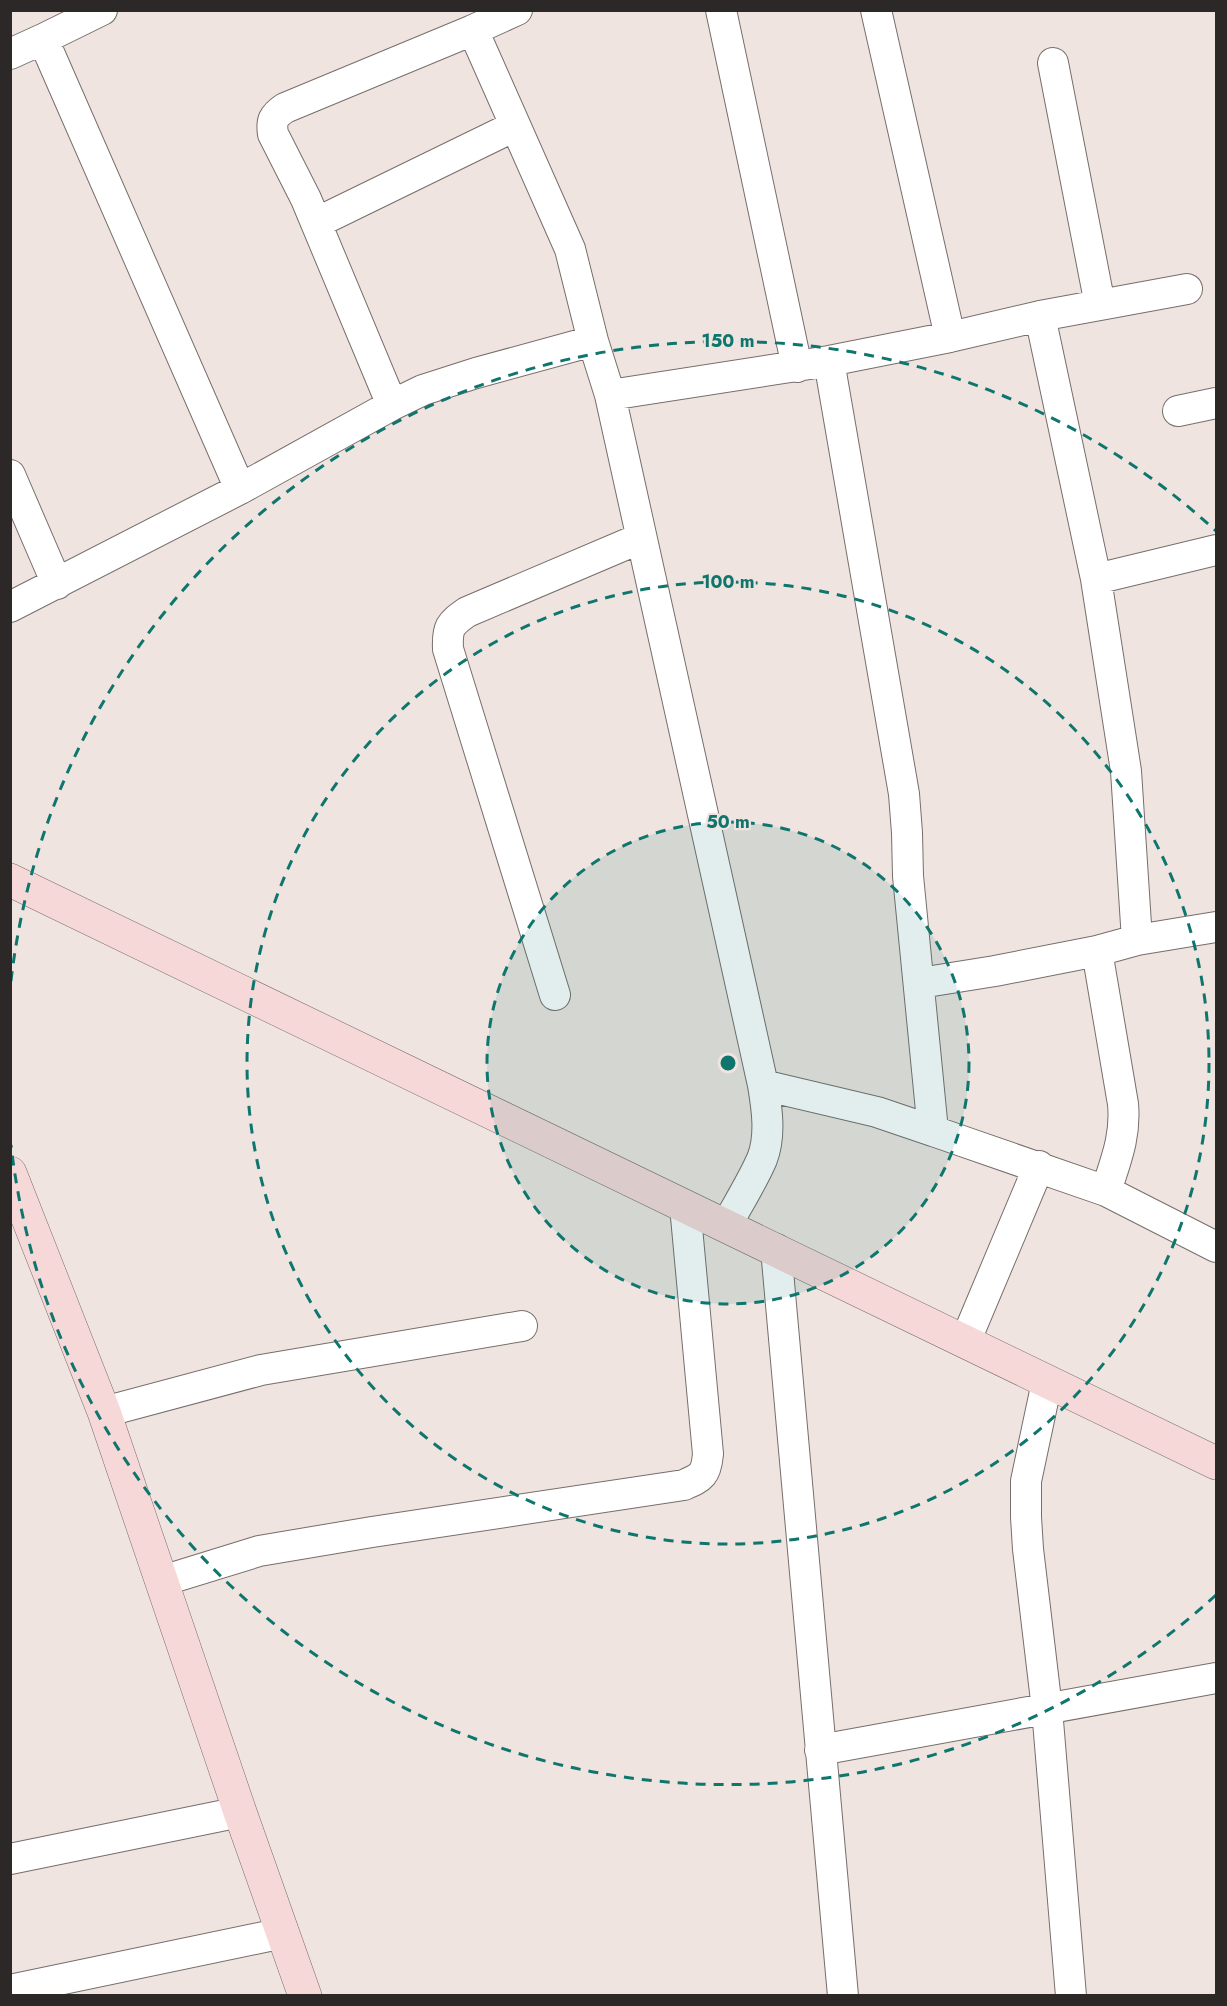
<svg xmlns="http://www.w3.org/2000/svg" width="1227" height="2006" viewBox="0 0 1227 2006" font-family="Jost,sans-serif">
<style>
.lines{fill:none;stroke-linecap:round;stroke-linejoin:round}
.street-casing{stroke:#776e6b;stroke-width:32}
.secondary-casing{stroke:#776e6b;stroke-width:34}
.street{stroke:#fff;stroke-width:30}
.secondary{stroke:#f7d8d8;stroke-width:33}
.ring{fill:none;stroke:#0f766e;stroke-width:3;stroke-dasharray:10 8}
.centre{fill:#0f766e;stroke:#efe4e0;stroke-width:3}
.ring-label{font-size:18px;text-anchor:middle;font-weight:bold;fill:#0f766e;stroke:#efe4e0;stroke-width:4.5;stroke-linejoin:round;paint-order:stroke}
</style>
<rect width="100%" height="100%" fill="#efe4e0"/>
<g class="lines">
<defs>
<path id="street" d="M 102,10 L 43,39 L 240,489
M 721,10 L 797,367
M 876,10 L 950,337
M 473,30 L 517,10
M 10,54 L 43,39
M 1053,63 L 1100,305
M 316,223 L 515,126
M 1040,316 L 1096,579 L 1126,771 L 1137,940
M 829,361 L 904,794 L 907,833 L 908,876 L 933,1131 L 1106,1191 L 1216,1247
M 610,395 L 829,361 L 950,337 L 1040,316 L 1187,289
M 392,405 L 306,199 L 273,134 C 271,121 273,116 285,108 L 473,30 L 570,249 L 593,341
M 1178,411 L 1216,403
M 10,475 L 57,584
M 1096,579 L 1216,550
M 10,607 L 240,489 L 392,405 L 423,390 L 476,373 L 593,341 L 610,395 L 763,1085 C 767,1109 771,1136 762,1159 C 752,1182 738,1204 726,1226
M 1097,951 L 1123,1104 C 1126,1136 1116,1160 1106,1191
M 920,983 L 995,971 L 1097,951 L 1137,940 L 1216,927
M 555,995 L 448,649 C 447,627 450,624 467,612 L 641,538
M 763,1085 L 877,1112 L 933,1131
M 776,1249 L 843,1996
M 965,1342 L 1039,1166
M 1047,1382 L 1026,1481 L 1026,1517 L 1028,1549 L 1047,1709 L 1071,1996
M 104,1412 L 261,1370 L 522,1326
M 162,1581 L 259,1551 L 372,1532 L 684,1485 C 702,1477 706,1475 708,1454 L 685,1206
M 820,1750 L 1216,1678
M 10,1859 L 240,1812
M 10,1990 L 283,1933"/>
<path id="secondary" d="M 10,880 L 1216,1463
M 10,1173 L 104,1412 L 240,1812 L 305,1996"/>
</defs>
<use href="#street" class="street-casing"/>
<use href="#secondary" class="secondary-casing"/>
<use href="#street" class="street"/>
<use href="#secondary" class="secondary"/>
</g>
<circle cx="728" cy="1063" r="241" fill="#0f766e" fill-opacity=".12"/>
<g class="ring">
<circle cx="728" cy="1063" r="241"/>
<circle cx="728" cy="1063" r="481"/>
<path d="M1216 1595A722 722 0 0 1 11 1145M11 981A722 722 0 0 1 1216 531"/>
</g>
<circle cx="728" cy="1063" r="9" class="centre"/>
<g class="ring-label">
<text x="728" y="347">150 m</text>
<text x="728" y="588">100 m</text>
<text x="728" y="828">50 m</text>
</g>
<rect width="1227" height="2006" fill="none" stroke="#2c2827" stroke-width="24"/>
</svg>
